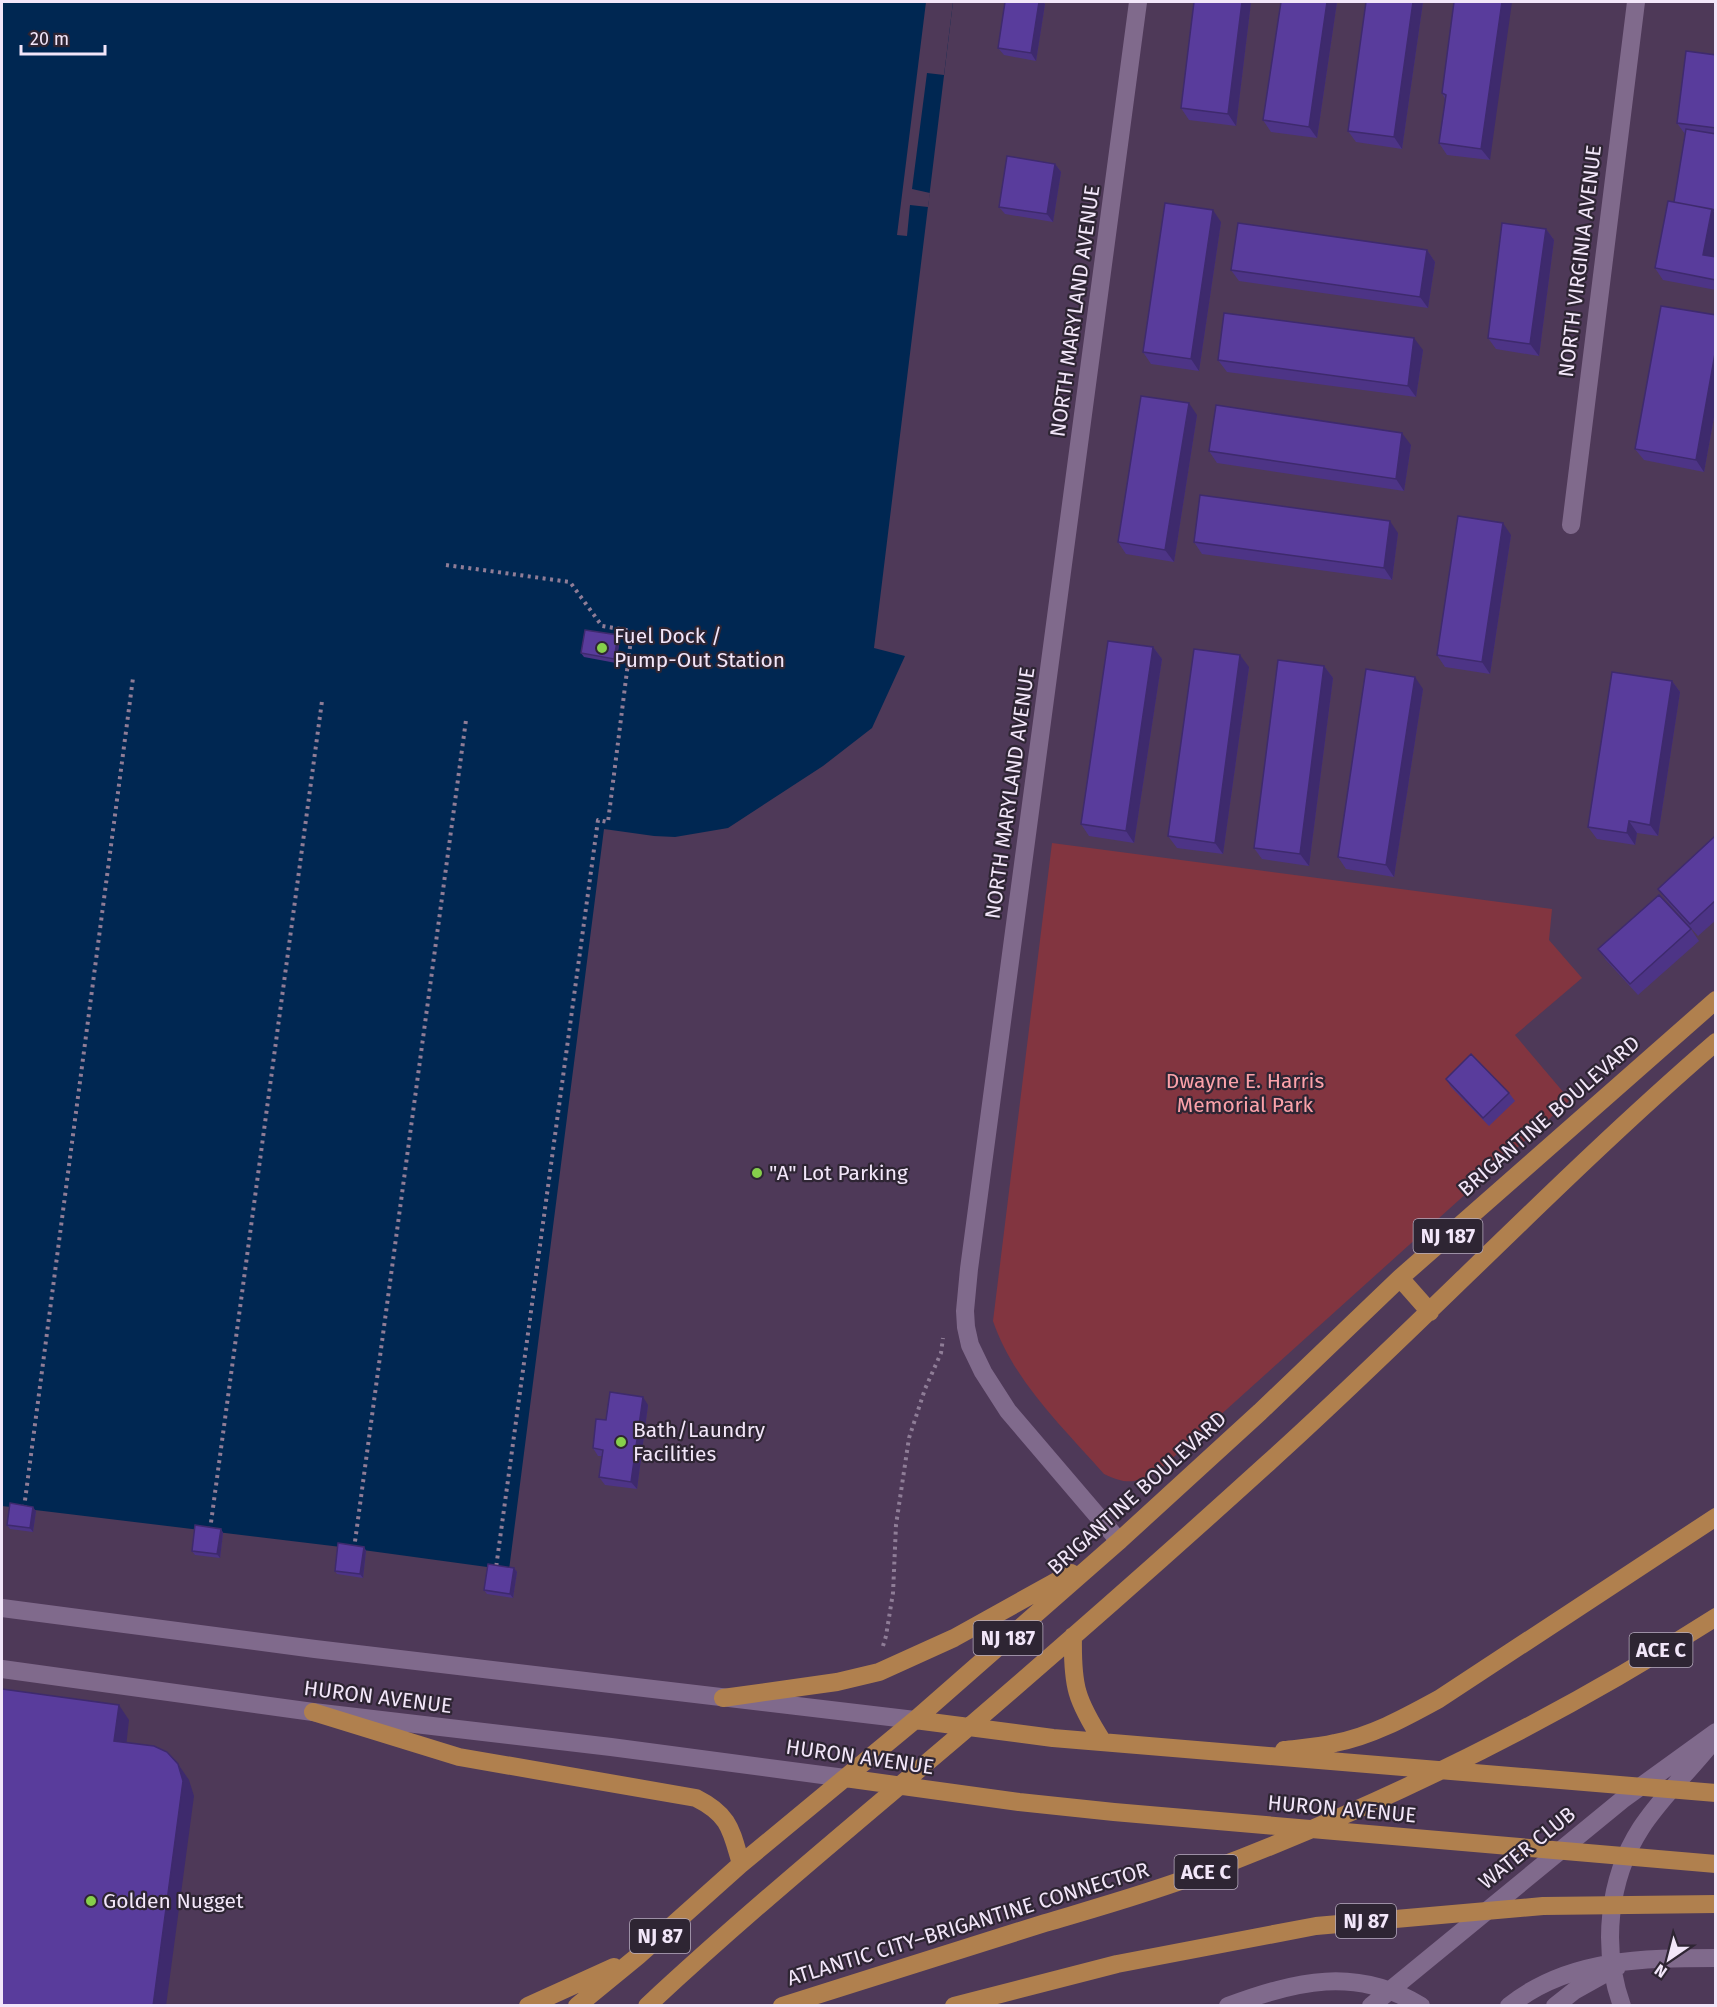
<svg xmlns="http://www.w3.org/2000/svg" width="1717" height="2007" viewBox="0 0 1717 2007" font-family="'Fira Sans',sans-serif">
<style>
.green{fill:#823540}
.water{fill:#002752}
.pier{fill:#4e3958}
.lines{fill:none;stroke-linecap:round;stroke-linejoin:round}
.path{stroke:#8f7d97;stroke-width:4;stroke-dasharray:3 4.5;stroke-linecap:butt}
.minor{stroke:#806a8c;stroke-width:18}
.major{stroke:#b0804e;stroke-width:18}
.wall{fill:#4d3486}
.shaded-wall{fill:#3e2a6d}
.building{fill:#593c9c;stroke:#3e2a6d;stroke-width:1.5}
.poi-dot{fill:#86cf4b;stroke:#2e2533;stroke-width:2}
.labels{text-anchor:middle;stroke-width:4.5;stroke-linejoin:round;paint-order:stroke}
.shield{fill:#2e2533;stroke:#b7acbe;stroke-width:1.5}
.shield-label{font-size:20px;font-weight:bold;fill:#f2e6f9}
.street-label{font-size:21px;fill:#f2e6f9;stroke:#2e2533}
.poi-label{font-size:21px;fill:#f2e6f9;stroke:#2e2533;text-anchor:start}
.park-label{font-size:21px;fill:#fca2aa;stroke:#2e2533}
</style>
<rect width="100%" height="100%" fill="#4e3958"/>
<path class="green" d="M 1052,843 L 1552,909 L 1549,940 L 1582,978 L 1515,1035 L 1570,1100 L 1157,1472 C 1135,1483 1127,1485 1104,1474 C 1063,1427 1014,1382 993,1321 Z"/>
<path class="water" d="M 2,2 L 953,2 L 874,648 L 905,656 L 872,728 L 823,766 L 728,828 L 675,837 L 654,836 L 604,829 L 509,1570 L 341,1547 L 2,1506 Z"/>
<path class="pier" d="M 926,2 L 953,2 L 944,75 L 927,73 L 912,189 L 930,193 L 928,207 L 910,205 L 907,236 L 897,235 Z"/>
<g class="lines">
<path class="path" d="M 446,565 L 570,582 L 602,626 L 632,631 L 608,822 L 598,820 L 496,1568
M 24,1508 L 133,678
M 210,1530 L 322,701
M 354,1549 L 466,720
M 883,1646 L 886,1636 L 893,1593 L 896,1525 L 909,1438 L 925,1389 L 941,1353 L 943,1338"/>
<path class="minor" d="M 1571,525 L 1636,2
M 1119,1541 L 1008,1411 L 983,1372 L 970,1345 L 966,1327 L 965,1311 L 969,1269 L 1138,2
M 2,1608 L 315,1649 L 915,1720
M 2,1669 L 313,1712 L 611,1747 L 845,1778
M 1228,2006 C 1296,1981 1356,1966 1421,2006
M 1371,2006 L 1622,1800 L 1716,1732
M 1509,2006 C 1569,1958 1644,1958 1716,1958
M 1555,2006 L 1574,1991 L 1617,1967
M 1622,2006 C 1601,1948 1608,1879 1641,1828 C 1660,1799 1687,1773 1709,1746"/>
<path class="major" d="M 1400,1278 L 1430,1312
M 1073,1636 C 1072,1686 1076,1700 1103,1742
M 723,1698 L 837,1682 L 879,1672 L 954,1638 L 1071,1573
M 313,1712 L 459,1757 L 696,1798 C 730,1815 731,1830 741,1864
M 915,1720 L 1053,1738 L 1716,1793
M 1284,1750 C 1301,1748 1319,1747 1335,1743 C 1372,1736 1406,1717 1439,1699 L 1716,1517
M 845,1778 L 1019,1802 L 1114,1812 L 1716,1864
M 528,2006 L 614,1967
M 577,2006 L 638,1956 L 741,1864 L 915,1720 L 1119,1541 L 1260,1412 L 1400,1278 L 1716,1000
M 647,2006 C 751,1909 861,1819 970,1726 C 1070,1640 1170,1552 1268,1463 C 1420,1326 1561,1176 1716,1042
M 782,2006 C 870,1978 958,1951 1045,1923 C 1099,1907 1153,1892 1205,1872 C 1384,1804 1555,1720 1716,1617
M 954,2006 L 1117,1964 L 1316,1926 L 1543,1906 L 1716,1904"/>
</g>
<path class="wall" d="M 1005,2 L 1043,2 L 1045,4 L 1036,61 L 1004,55 L 998,48 Z
M 1194,2 L 1251,2 L 1236,126 L 1189,120 L 1181,108 Z
M 1281,2 L 1337,2 L 1317,138 L 1271,132 L 1263,120 Z
M 1366,2 L 1423,2 L 1402,149 L 1356,142 L 1348,131 Z
M 1454,2 L 1490,160 L 1447,155 L 1439,143 L 1445,99 L 1442,93 Z
M 1716,55 L 1716,244 L 1713,257 L 1716,257 L 1716,290 L 1663,280 L 1655,268 L 1674,202 L 1685,134 L 1677,123 Z
M 1055,164 L 1061,172 L 1053,222 L 1005,214 L 999,207 Z
M 1221,222 L 1199,371 L 1151,364 L 1143,352 Z
M 1546,229 L 1554,240 L 1539,356 L 1496,349 L 1488,338 Z
M 1427,250 L 1435,262 L 1428,308 L 1239,281 L 1231,270 Z
M 1716,315 L 1716,406 L 1704,472 L 1644,460 L 1635,449 Z
M 1423,350 L 1416,397 L 1227,372 L 1218,360 Z
M 1197,415 L 1174,562 L 1126,554 L 1118,542 Z
M 1411,445 L 1404,491 L 1217,463 L 1209,451 Z
M 1398,533 L 1392,580 L 1202,554 L 1194,542 Z
M 1511,535 L 1490,674 L 1445,667 L 1437,655 Z
M 618,635 L 620,639 L 616,663 L 584,657 L 581,653 Z
M 1153,647 L 1162,659 L 1134,843 L 1089,836 L 1081,824 Z
M 1324,666 L 1333,678 L 1309,866 L 1262,859 L 1254,848 Z
M 1249,667 L 1223,854 L 1177,848 L 1168,836 Z
M 1672,681 L 1680,692 L 1658,836 L 1637,833 L 1635,845 L 1597,839 L 1588,827 Z
M 1423,689 L 1394,877 L 1346,869 L 1338,857 Z
M 1716,839 L 1716,920 L 1698,936 L 1666,900 L 1658,889 Z
M 1691,929 L 1699,941 L 1638,995 L 1606,960 L 1598,949 Z
M 1446,1079 L 1509,1093 L 1515,1101 L 1489,1126 L 1451,1087 Z
M 648,1405 L 637,1489 L 605,1485 L 599,1477 L 602,1456 L 598,1456 L 593,1448 L 606,1420 Z
M 36,1511 L 33,1532 L 10,1529 L 7,1525 Z
M 221,1529 L 223,1533 L 220,1558 L 195,1555 L 192,1551 Z
M 364,1547 L 366,1551 L 363,1578 L 337,1574 L 335,1571 Z
M 514,1568 L 517,1572 L 513,1598 L 487,1594 L 484,1590 Z"/>
<path class="shaded-wall" d="M 1039,2 L 1043,2 L 1045,4 L 1036,61 L 1031,53 Z
M 1242,2 L 1251,2 L 1236,126 L 1228,114 Z
M 1327,2 L 1337,2 L 1317,138 L 1309,127 Z
M 1413,2 L 1423,2 L 1402,149 L 1394,137 Z
M 1502,2 L 1512,2 L 1490,160 L 1481,149 Z
M 1055,164 L 1061,172 L 1053,222 L 1047,214 Z
M 1712,209 L 1716,215 L 1716,244 L 1711,267 L 1703,255 Z
M 1213,210 L 1221,222 L 1199,371 L 1191,359 Z
M 1546,229 L 1554,240 L 1539,356 L 1530,344 Z
M 1427,250 L 1435,262 L 1428,308 L 1420,297 Z
M 1414,338 L 1423,350 L 1416,397 L 1408,386 Z
M 1716,348 L 1716,406 L 1704,472 L 1696,460 Z
M 1189,403 L 1197,415 L 1174,562 L 1165,550 Z
M 1402,433 L 1411,445 L 1404,491 L 1396,479 Z
M 1390,521 L 1398,533 L 1392,580 L 1384,568 Z
M 1503,523 L 1511,535 L 1490,674 L 1482,662 Z
M 618,635 L 620,639 L 616,663 L 614,659 Z
M 1153,647 L 1162,659 L 1134,843 L 1126,831 Z
M 1240,655 L 1249,667 L 1223,854 L 1215,843 Z
M 1324,666 L 1333,678 L 1309,866 L 1300,854 Z
M 1415,677 L 1423,689 L 1394,877 L 1386,865 Z
M 1672,681 L 1680,692 L 1658,836 L 1650,825 Z
M 1629,821 L 1637,833 L 1635,845 L 1627,833 Z
M 643,1397 L 648,1405 L 637,1489 L 631,1482 Z
M 33,1507 L 36,1511 L 33,1532 L 30,1528 Z
M 221,1529 L 223,1533 L 220,1558 L 217,1554 Z
M 364,1547 L 366,1551 L 363,1578 L 360,1574 Z
M 514,1568 L 517,1572 L 513,1598 L 510,1594 Z
M 119,1705 L 129,1720 L 125,1756 L 114,1741 Z
M 178,1764 L 189,1780 L 194,1796 L 166,2006 L 153,2006 Z"/>
<path class="building" d="M 1005,2 L 1039,2 L 1031,53 L 998,48 Z
M 1194,2 L 1242,2 L 1228,114 L 1181,108 Z
M 1281,2 L 1327,2 L 1309,127 L 1263,120 Z
M 1366,2 L 1413,2 L 1394,137 L 1348,131 Z
M 1454,2 L 1502,2 L 1481,149 L 1439,143 L 1446,95 L 1442,93 Z
M 1686,51 L 1716,55 L 1716,128 L 1677,123 Z
M 1686,129 L 1716,134 L 1716,210 L 1674,202 Z
M 1007,156 L 1055,164 L 1047,214 L 999,207 Z
M 1668,201 L 1712,209 L 1703,255 L 1716,257 L 1716,280 L 1655,268 Z
M 1165,203 L 1213,210 L 1191,359 L 1143,352 Z
M 1238,223 L 1427,250 L 1420,297 L 1231,270 Z
M 1502,223 L 1546,229 L 1530,344 L 1488,338 Z
M 1661,306 L 1716,315 L 1716,348 L 1696,460 L 1635,449 Z
M 1224,313 L 1414,338 L 1408,386 L 1218,360 Z
M 1141,396 L 1189,403 L 1165,550 L 1118,542 Z
M 1216,405 L 1402,433 L 1396,479 L 1209,451 Z
M 1200,495 L 1390,521 L 1384,568 L 1194,542 Z
M 1458,516 L 1503,523 L 1482,662 L 1437,655 Z
M 585,630 L 618,635 L 614,659 L 581,653 Z
M 1108,641 L 1153,647 L 1126,831 L 1081,824 Z
M 1194,649 L 1240,655 L 1215,843 L 1168,836 Z
M 1278,660 L 1324,666 L 1300,854 L 1254,848 Z
M 1366,669 L 1415,677 L 1386,865 L 1338,857 Z
M 1612,672 L 1672,681 L 1650,825 L 1629,821 L 1627,833 L 1588,827 Z
M 1714,837 L 1716,839 L 1716,900 L 1690,924 L 1658,889 Z
M 1659,895 L 1691,929 L 1630,984 L 1598,949 Z
M 1471,1054 L 1509,1093 L 1483,1118 L 1446,1079 Z
M 610,1392 L 643,1397 L 631,1482 L 599,1477 L 603,1450 L 593,1448 L 596,1419 L 606,1420 Z
M 10,1503 L 33,1507 L 30,1528 L 7,1525 Z
M 195,1525 L 221,1529 L 217,1554 L 192,1551 Z
M 338,1543 L 364,1547 L 360,1574 L 335,1571 Z
M 488,1564 L 514,1568 L 510,1594 L 484,1590 Z
M 2,1689 L 119,1705 L 114,1741 L 154,1746 L 167,1752 L 178,1764 L 183,1781 L 153,2006 L 2,2006 Z"/>
<g class="poi-dot">
<circle cx="602" cy="648" r="6"/>
<circle cx="757" cy="1173" r="6"/>
<circle cx="621" cy="1442" r="6"/>
<circle cx="91" cy="1901" r="6"/>
</g>
<g class="labels">
<g class="shield">
<rect x="1413.5" y="1219" width="69" height="34" rx="4.5"/>
<rect x="973.5" y="1621" width="69" height="34" rx="4.5"/>
<rect x="1629.5" y="1633" width="63" height="34" rx="4.5"/>
<rect x="1174.5" y="1855" width="63" height="34" rx="4.5"/>
<rect x="1336" y="1904" width="60" height="34" rx="4.5"/>
<rect x="630" y="1919" width="60" height="34" rx="4.5"/>
</g>
<g class="shield-label">
<text x="1448" y="1243">NJ 187</text>
<text x="1008" y="1645">NJ 187</text>
<text x="1661" y="1657">ACE C</text>
<text x="1206" y="1879">ACE C</text>
<text x="1366" y="1928">NJ 87</text>
<text x="660" y="1943">NJ 87</text>
</g>
<g class="street-label">
<text transform="translate(1580 261) rotate(-83)" y="7">NORTH VIRGINIA AVENUE</text>
<text transform="translate(1075 311) rotate(-82)" y="7">NORTH MARYLAND AVENUE</text>
<text transform="translate(1010 793) rotate(-82)" y="7">NORTH MARYLAND AVENUE</text>
<text transform="translate(1549 1116) rotate(-41)" y="7">BRIGANTINE BOULEVARD</text>
<text transform="translate(1137 1493) rotate(-42)" y="7">BRIGANTINE BOULEVARD</text>
<text transform="translate(378 1697) rotate(7)" y="7">HURON AVENUE</text>
<text transform="translate(860 1757) rotate(8)" y="7">HURON AVENUE</text>
<text transform="translate(1342 1809) rotate(5)" y="7">HURON AVENUE</text>
<text transform="translate(1527 1848) rotate(-39)" y="7">WATER CLUB</text>
<text transform="translate(968 1924) rotate(-17)" y="7">ATLANTIC CITY–BRIGANTINE CONNECTOR</text>
</g>
<g class="poi-label">
<text x="614" y="643">Fuel Dock /<tspan x="614" dy="24">Pump-Out Station</tspan></text>
<text x="769" y="1180">"A" Lot Parking</text>
<text x="633" y="1437">Bath/Laundry<tspan x="633" dy="24">Facilities</tspan></text>
<text x="103" y="1908">Golden Nugget</text>
</g>
<g class="park-label">
<text x="1245" y="1088">Dwayne E. Harris<tspan x="1245" dy="24">Memorial Park</tspan></text>
</g>
</g>
<rect width="1717" height="2007" fill="none" stroke="#f2e6f9" stroke-width="6"/>
<g transform="translate(1669 1959) rotate(215)" stroke="#2e2533" stroke-width="4.5" paint-order="stroke">
<path d="M0-4.5L10 22L0 15L-10 22Z" fill="#f2e6f9"/>
<text y="-9" font-size="16" font-weight="bold" text-anchor="middle" fill="#f2e6f9">N</text>
</g>
<path d="M21 45v9h84v-9" fill="none" stroke="#f2e6f9" stroke-width="3"/>
<text x="30" y="45" font-size="18" fill="#f2e6f9" stroke="#2e2533" stroke-width="4.5" paint-order="stroke">20 m</text>
</svg>
